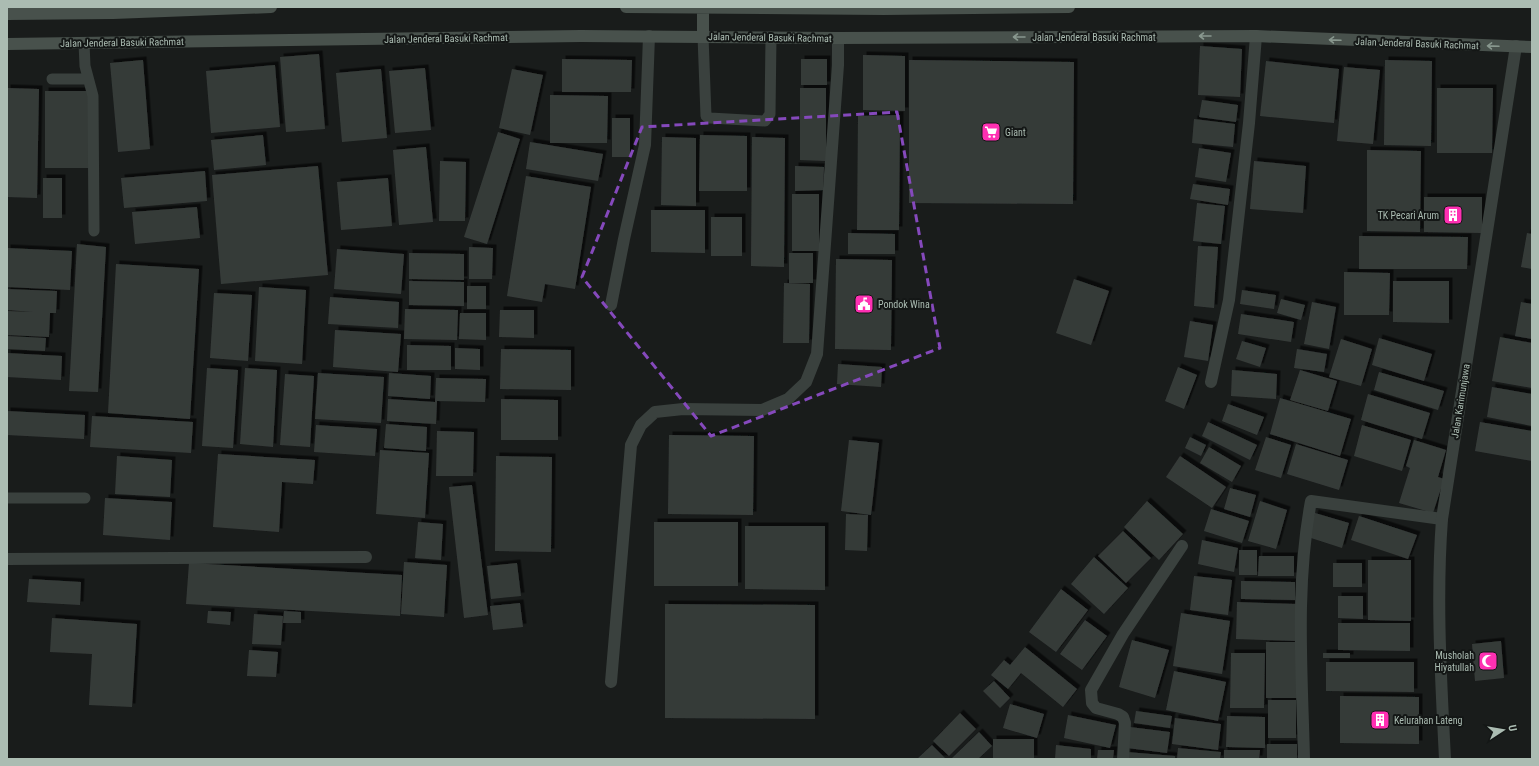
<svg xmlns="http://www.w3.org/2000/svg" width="1539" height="766" viewBox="0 0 1539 766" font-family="'Roboto Condensed',sans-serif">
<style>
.building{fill:#363b39;filter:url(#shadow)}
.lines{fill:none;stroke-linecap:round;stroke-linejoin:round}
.service{stroke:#3a413e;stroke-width:11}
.minor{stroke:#3a413e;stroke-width:12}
.tertiary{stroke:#3a413e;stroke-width:12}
.secondary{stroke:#48514c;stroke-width:12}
.oneway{stroke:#88978e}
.marked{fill:none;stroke:#8549bc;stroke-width:3;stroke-dasharray:8 5;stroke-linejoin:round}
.labels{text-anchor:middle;stroke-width:4;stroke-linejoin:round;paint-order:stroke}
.street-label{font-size:10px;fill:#abbcb2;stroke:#141716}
.poi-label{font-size:10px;fill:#abbcb2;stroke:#141716;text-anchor:start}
</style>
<defs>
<filter id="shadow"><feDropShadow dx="3.5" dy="-3.5" stdDeviation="0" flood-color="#0009"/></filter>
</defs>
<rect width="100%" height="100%" fill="#191c1b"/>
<path class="building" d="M 1200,46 L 1242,49 L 1240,97 L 1198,95 Z
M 319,54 L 325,129 L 286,132 L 280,57 Z
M 863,55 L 905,56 L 905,111 L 863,110 Z
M 562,59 L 632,60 L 631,92 L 562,92 Z
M 801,59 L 827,59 L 827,85 L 801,85 Z
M 143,60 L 150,149 L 118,152 L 110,63 Z
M 909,60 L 1074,62 L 1073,204 L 909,203 Z
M 1385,60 L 1432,61 L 1431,146 L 1384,145 Z
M 1266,61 L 1339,69 L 1334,123 L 1260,116 Z
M 275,65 L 280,127 L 211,133 L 206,71 Z
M 1344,67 L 1380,70 L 1373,144 L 1337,141 Z
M 425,68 L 431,130 L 395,133 L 389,71 Z
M 381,69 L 387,138 L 342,142 L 336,73 Z
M 512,69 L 543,75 L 530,135 L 499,128 Z
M 7,88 L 39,89 L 37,198 L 7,197 Z
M 800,88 L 826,88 L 826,161 L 800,160 Z
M 1437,88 L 1493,88 L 1492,153 L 1437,153 Z
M 45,91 L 90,91 L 90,168 L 45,168 Z
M 550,95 L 608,96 L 607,143 L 550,143 Z
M 1202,100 L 1238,105 L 1236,122 L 1199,117 Z
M 900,115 L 899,230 L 857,230 L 858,116 Z
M 612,118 L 630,118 L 630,157 L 612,157 Z
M 1194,119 L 1235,124 L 1233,147 L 1192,143 Z
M 498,132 L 520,139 L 487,244 L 464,237 Z
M 263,135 L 266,165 L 214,170 L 211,140 Z
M 700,135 L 747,136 L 747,191 L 699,191 Z
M 662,137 L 696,138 L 696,206 L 661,205 Z
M 752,137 L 785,138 L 784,267 L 751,266 Z
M 530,142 L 603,154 L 598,181 L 526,169 Z
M 426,147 L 433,222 L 399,225 L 393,150 Z
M 1199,148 L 1231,153 L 1226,182 L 1195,177 Z
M 1367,150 L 1421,151 L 1420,232 L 1367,231 Z
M 440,161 L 466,162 L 465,221 L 439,221 Z
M 1254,161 L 1306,166 L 1303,213 L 1250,209 Z
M 318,166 L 328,275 L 221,284 L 212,175 Z
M 795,166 L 824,167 L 823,190 L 795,191 Z
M 205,171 L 207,201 L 124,208 L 121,178 Z
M 526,176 L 591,187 L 575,289 L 545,284 L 542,302 L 507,296 Z
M 43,178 L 62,178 L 62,218 L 43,218 Z
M 388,178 L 392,226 L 341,230 L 337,182 Z
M 1193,184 L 1230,189 L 1228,205 L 1190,199 Z
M 792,194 L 819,194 L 819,251 L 792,251 Z
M 1424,197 L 1482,197 L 1482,233 L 1424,232 Z
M 1197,203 L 1225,206 L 1221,244 L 1193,241 Z
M 197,207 L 200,238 L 135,244 L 132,212 Z
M 651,210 L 705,210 L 705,253 L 651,252 Z
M 711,217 L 742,217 L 742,256 L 711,256 Z
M 848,233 L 895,234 L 895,254 L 848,254 Z
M 1527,233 L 1532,234 L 1532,269 L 1521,267 Z
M 1359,236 L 1468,237 L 1467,269 L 1359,269 Z
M 77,244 L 106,247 L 98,392 L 69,391 Z
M 1198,246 L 1218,247 L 1214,308 L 1194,306 Z
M 469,247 L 493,248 L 492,279 L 469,279 Z
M 7,248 L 72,251 L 70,290 L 7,287 Z
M 337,249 L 404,254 L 401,294 L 334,289 Z
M 409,253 L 464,254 L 464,280 L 409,279 Z
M 789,253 L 813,253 L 813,283 L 789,283 Z
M 836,259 L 892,260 L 891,350 L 835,349 Z
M 116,264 L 199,269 L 190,419 L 108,413 Z
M 1344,272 L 1390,273 L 1389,315 L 1344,315 Z
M 1074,279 L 1109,291 L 1091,345 L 1056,333 Z
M 409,281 L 464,282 L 464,306 L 409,305 Z
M 1393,281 L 1449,281 L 1449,323 L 1393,322 Z
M 784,283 L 810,284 L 809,343 L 783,343 Z
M 467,286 L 486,286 L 486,309 L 467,309 Z
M 259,287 L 306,290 L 302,364 L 255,361 Z
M 7,289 L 57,291 L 56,313 L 50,313 L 49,337 L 7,335 L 7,311 L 34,312 L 7,310 Z
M 1242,290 L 1276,295 L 1274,309 L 1240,304 Z
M 214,293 L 252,295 L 248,361 L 210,358 Z
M 330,297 L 399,302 L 398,328 L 328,324 Z
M 1281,299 L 1305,305 L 1301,320 L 1277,313 Z
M 1312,302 L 1336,307 L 1329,349 L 1304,344 Z
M 1521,302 L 1532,304 L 1532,339 L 1515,336 Z
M 405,309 L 458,310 L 457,340 L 404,339 Z
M 500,310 L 534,310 L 534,338 L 499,337 Z
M 460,313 L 486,313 L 486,340 L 459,339 Z
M 1241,314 L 1294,322 L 1291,342 L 1238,334 Z
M 1190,321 L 1213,325 L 1208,361 L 1184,357 Z
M 335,330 L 401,334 L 398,372 L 333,367 Z
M 7,336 L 46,338 L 45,351 L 7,349 Z
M 1500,337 L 1532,343 L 1532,388 L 1492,381 Z
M 1379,338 L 1432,354 L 1424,381 L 1372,365 Z
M 1341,339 L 1372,349 L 1361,386 L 1329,377 Z
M 1242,341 L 1266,348 L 1260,367 L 1236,359 Z
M 407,345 L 451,346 L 451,370 L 407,370 Z
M 455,348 L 480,349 L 480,370 L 455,369 Z
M 501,349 L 571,350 L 571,390 L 500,389 Z
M 1297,349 L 1327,354 L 1324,372 L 1294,368 Z
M 7,353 L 62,356 L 61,380 L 7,377 Z
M 838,364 L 882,367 L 881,387 L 837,384 Z
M 1178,367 L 1197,375 L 1184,409 L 1165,401 Z
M 207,368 L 238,370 L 233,448 L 202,446 Z
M 245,368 L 277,370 L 273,447 L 240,444 Z
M 1232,370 L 1277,374 L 1276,399 L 1231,396 Z
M 1300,370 L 1337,381 L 1328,411 L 1290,400 Z
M 1379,372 L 1444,391 L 1438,410 L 1374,390 Z
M 318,373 L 384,377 L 381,423 L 315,419 Z
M 389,373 L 431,376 L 430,399 L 388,396 Z
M 285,374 L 314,376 L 310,447 L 280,445 Z
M 436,378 L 486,379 L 485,402 L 437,401 L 436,424 L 387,421 L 388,399 L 435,402 Z
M 1492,387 L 1532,394 L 1532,426 L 1487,417 Z
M 1368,394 L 1430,413 L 1422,439 L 1361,420 Z
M 1280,398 L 1351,419 L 1340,456 L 1270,434 Z
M 501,399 L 558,400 L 558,440 L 501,440 Z
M 1228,404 L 1264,417 L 1257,435 L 1222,421 Z
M 7,411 L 85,415 L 84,439 L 7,435 Z
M 92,416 L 193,422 L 191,453 L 90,447 Z
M 1208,422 L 1257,445 L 1250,460 L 1202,436 Z
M 1480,422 L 1532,431 L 1532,461 L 1475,451 Z
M 386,424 L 427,427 L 426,451 L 384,448 Z
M 316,425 L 377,429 L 375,456 L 314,452 Z
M 1362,425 L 1411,440 L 1402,471 L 1354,456 Z
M 437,431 L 474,432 L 473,476 L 436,476 Z
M 669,435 L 754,436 L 753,515 L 668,514 Z
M 1190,437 L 1206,445 L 1201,456 L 1185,448 Z
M 1266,437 L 1291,445 L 1281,478 L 1255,470 Z
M 849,440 L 879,443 L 871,515 L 841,511 Z
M 1414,440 L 1446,450 L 1438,477 L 1444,479 L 1433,513 L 1399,503 L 1410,468 L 1406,466 Z
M 1296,444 L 1348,460 L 1339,490 L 1287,474 Z
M 1209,447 L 1241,466 L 1232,482 L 1200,463 Z
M 380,450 L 429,453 L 425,518 L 376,514 Z
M 218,454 L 315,460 L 313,484 L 282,482 L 279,532 L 213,527 Z
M 117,456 L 172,460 L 170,497 L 115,494 Z
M 496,456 L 552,457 L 551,552 L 495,551 Z
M 1180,456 L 1226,487 L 1212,508 L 1166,477 Z
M 472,485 L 488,615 L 464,618 L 449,487 Z
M 1230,488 L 1256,495 L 1250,517 L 1224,509 Z
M 105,498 L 172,502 L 170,540 L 103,535 Z
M 1147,501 L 1183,534 L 1159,560 L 1124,527 Z
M 1260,501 L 1287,510 L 1276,549 L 1248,541 Z
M 1211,509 L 1249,521 L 1242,543 L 1204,531 Z
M 1315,513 L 1349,523 L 1342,548 L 1308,537 Z
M 846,514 L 868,515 L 867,551 L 845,550 Z
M 1359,516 L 1417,535 L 1408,559 L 1351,540 Z
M 418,522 L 443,524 L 441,560 L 415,558 Z
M 654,522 L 738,522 L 738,586 L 654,586 Z
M 745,526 L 825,526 L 825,590 L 745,589 Z
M 1123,531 L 1151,558 L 1126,583 L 1098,556 Z
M 1202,540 L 1238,548 L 1234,572 L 1198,564 Z
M 1239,550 L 1257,550 L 1257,575 L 1239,575 Z
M 1259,556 L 1294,556 L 1294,576 L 1258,576 Z
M 1094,557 L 1128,588 L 1104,614 L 1071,584 Z
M 1368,560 L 1411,560 L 1411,621 L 1368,620 Z
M 404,562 L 447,565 L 444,617 L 401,614 Z
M 189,563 L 402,575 L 400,616 L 186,604 Z
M 517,563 L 521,596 L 491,599 L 487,566 Z
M 1333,563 L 1362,563 L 1362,587 L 1333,587 Z
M 1194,576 L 1232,580 L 1228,615 L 1190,610 Z
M 29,579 L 81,582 L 80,605 L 27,602 Z
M 1241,581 L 1295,582 L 1295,600 L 1241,599 Z
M 1061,589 L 1088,610 L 1056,652 L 1029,632 Z
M 1338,596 L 1363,596 L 1363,619 L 1338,618 Z
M 1237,602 L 1297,604 L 1297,641 L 1236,639 Z
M 520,603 L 523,627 L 493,630 L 490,606 Z
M 665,604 L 815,605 L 815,719 L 665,718 Z
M 208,611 L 231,612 L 230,625 L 207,623 Z
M 284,611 L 301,612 L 301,623 L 283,623 Z
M 1181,613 L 1230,621 L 1222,674 L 1173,666 Z
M 254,614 L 283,616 L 281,645 L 252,644 Z
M 52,618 L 137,624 L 132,707 L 89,705 L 92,654 L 50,652 Z
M 1085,620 L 1107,636 L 1082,670 L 1060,654 Z
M 1338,623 L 1410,623 L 1410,651 L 1338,650 Z
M 1132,640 L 1169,650 L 1155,698 L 1119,687 Z
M 1501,641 L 1504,678 L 1475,681 L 1472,644 Z
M 1266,642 L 1297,642 L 1297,698 L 1266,698 Z
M 1025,647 L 1077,689 L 1063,707 L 1021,673 L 1008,689 L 991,675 L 1004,660 L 1010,665 Z
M 249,650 L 278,652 L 276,677 L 247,676 Z
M 1231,653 L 1265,653 L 1264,708 L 1230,708 Z
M 1323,653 L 1350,653 L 1350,658 L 1323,658 Z
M 1326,662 L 1414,662 L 1414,692 L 1326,691 Z
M 1174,671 L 1226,682 L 1218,721 L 1166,710 Z
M 994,681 L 1010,698 L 1000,708 L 983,691 Z
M 1340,696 L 1419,697 L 1419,744 L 1340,743 Z
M 1268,700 L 1296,700 L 1296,738 L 1268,738 Z
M 1010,704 L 1044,714 L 1037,738 L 1003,728 Z
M 1136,711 L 1172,716 L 1170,728 L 1134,723 Z
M 960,713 L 976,729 L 949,756 L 933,741 Z
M 1068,715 L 1116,725 L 1110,748 L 1064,738 Z
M 1227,716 L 1265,717 L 1265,748 L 1226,747 Z
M 1175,718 L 1221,724 L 1218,750 L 1172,744 Z
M 1130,727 L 1170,732 L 1167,753 L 1127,748 Z
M 979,732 L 992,746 L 978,759 L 951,759 Z
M 993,739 L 1034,739 L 1034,759 L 993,759 Z
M 1267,744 L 1297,744 L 1297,759 L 1267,759 Z
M 932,745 L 946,759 L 917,759 Z
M 1056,745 L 1091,749 L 1091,759 L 1055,759 Z
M 1178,748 L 1221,752 L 1220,759 L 1177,759 Z
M 1098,750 L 1114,750 L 1113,759 L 1097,759 Z
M 1224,750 L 1260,750 L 1259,759 L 1224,759 Z
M 1127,752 L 1175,756 L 1175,759 L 1127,759 Z"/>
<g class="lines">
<path class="service" d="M 703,36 L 706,116 L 710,118 L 765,121 L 770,114 L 771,37
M 84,43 L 85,66 L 93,96 L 94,231
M 52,79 L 87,79
M 7,498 L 85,498"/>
<path class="minor" d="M 611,305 L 624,239 L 645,145 L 649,36
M 1211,382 L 1229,300 L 1249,123 L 1256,36
M 7,559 L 366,557
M 611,682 L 631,445 L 641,425 L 655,412 L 683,409 L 762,410 L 788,399 L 806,382 L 817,354 L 838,65 L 838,38
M 1123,759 L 1125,723 L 1123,717 L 1118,714 L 1096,708 L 1092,703 L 1091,690 L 1123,634 L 1182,546
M 1304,759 C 1302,672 1295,587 1311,501 L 1442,519"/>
<path class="tertiary" d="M 1445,759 C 1441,679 1436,599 1442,519 L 1516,46"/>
<path class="secondary" d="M 626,7 L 884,9 L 1069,7
M 703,8 L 703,36
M 7,14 L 113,13 L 271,7
M 7,44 L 581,36 L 838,38 L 1256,36 L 1532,47"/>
</g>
<defs><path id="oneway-shaft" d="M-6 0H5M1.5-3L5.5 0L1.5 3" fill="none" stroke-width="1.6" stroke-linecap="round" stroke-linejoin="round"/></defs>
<g class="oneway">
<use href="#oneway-shaft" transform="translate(1205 36) rotate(180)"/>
<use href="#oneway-shaft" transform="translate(1019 37) rotate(180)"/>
<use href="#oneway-shaft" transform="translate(1335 40) rotate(-178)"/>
<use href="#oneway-shaft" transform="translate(1493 46) rotate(-178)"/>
</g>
<path class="marked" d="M 897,112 L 940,348 L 711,436 L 582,277 L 642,127 Z"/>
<defs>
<symbol id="supermarket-square" viewBox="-11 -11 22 22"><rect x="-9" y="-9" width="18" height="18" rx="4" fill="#fe30b2" stroke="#141716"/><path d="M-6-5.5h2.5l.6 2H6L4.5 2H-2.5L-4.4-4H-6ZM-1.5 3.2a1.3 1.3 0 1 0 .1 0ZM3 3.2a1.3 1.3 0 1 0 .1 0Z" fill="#fff"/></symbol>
<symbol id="building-square" viewBox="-11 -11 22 22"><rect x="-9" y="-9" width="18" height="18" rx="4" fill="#fe30b2" stroke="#141716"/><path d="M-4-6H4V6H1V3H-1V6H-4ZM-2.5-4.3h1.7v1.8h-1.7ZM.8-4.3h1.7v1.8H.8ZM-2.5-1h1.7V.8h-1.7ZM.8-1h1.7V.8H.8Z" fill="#fff"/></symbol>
<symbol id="civic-square" viewBox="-11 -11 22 22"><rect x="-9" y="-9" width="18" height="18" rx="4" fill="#fe30b2" stroke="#141716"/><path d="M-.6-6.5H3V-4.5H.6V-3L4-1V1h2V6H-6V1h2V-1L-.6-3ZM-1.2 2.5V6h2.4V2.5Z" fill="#fff"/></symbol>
<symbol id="mosque-square" viewBox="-11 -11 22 22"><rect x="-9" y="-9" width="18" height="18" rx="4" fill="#fe30b2" stroke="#141716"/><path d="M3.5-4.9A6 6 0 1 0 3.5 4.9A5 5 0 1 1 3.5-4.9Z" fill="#fff"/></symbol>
</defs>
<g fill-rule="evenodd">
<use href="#supermarket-square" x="980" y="121" width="22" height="22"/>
<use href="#building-square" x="1442" y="204" width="22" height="22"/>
<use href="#civic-square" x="853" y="293" width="22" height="22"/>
<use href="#mosque-square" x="1477" y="650" width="22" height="22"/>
<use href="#building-square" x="1369" y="709" width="22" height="22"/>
</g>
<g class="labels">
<g class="street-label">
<text transform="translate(770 37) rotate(1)" y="4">Jalan Jenderal Basuki Rachmat</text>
<text x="1094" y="41">Jalan Jenderal Basuki Rachmat</text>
<text transform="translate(446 38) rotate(-1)" y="4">Jalan Jenderal Basuki Rachmat</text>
<text transform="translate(122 42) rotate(-1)" y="4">Jalan Jenderal Basuki Rachmat</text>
<text transform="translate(1417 43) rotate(2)" y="4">Jalan Jenderal Basuki Rachmat</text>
<text transform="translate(1460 401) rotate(-81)" y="4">Jalan Karimunjawa</text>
</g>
<g class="poi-label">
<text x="1005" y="136">Giant</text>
<text x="1439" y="219" text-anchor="end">TK Pecari Arum</text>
<text x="878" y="308">Pondok Wina</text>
<text x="1474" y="659" text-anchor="end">Musholah<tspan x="1474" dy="12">Hiyatullah</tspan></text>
<text x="1394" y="724">Kelurahan Lateng</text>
</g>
</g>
<rect width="1539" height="766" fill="none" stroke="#abbcb2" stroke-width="16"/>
<g transform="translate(1503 730) rotate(78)" stroke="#141716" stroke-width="3" paint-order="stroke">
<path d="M0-3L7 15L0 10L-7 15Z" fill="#abbcb2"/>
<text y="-6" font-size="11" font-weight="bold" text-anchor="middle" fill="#abbcb2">U</text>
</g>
</svg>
